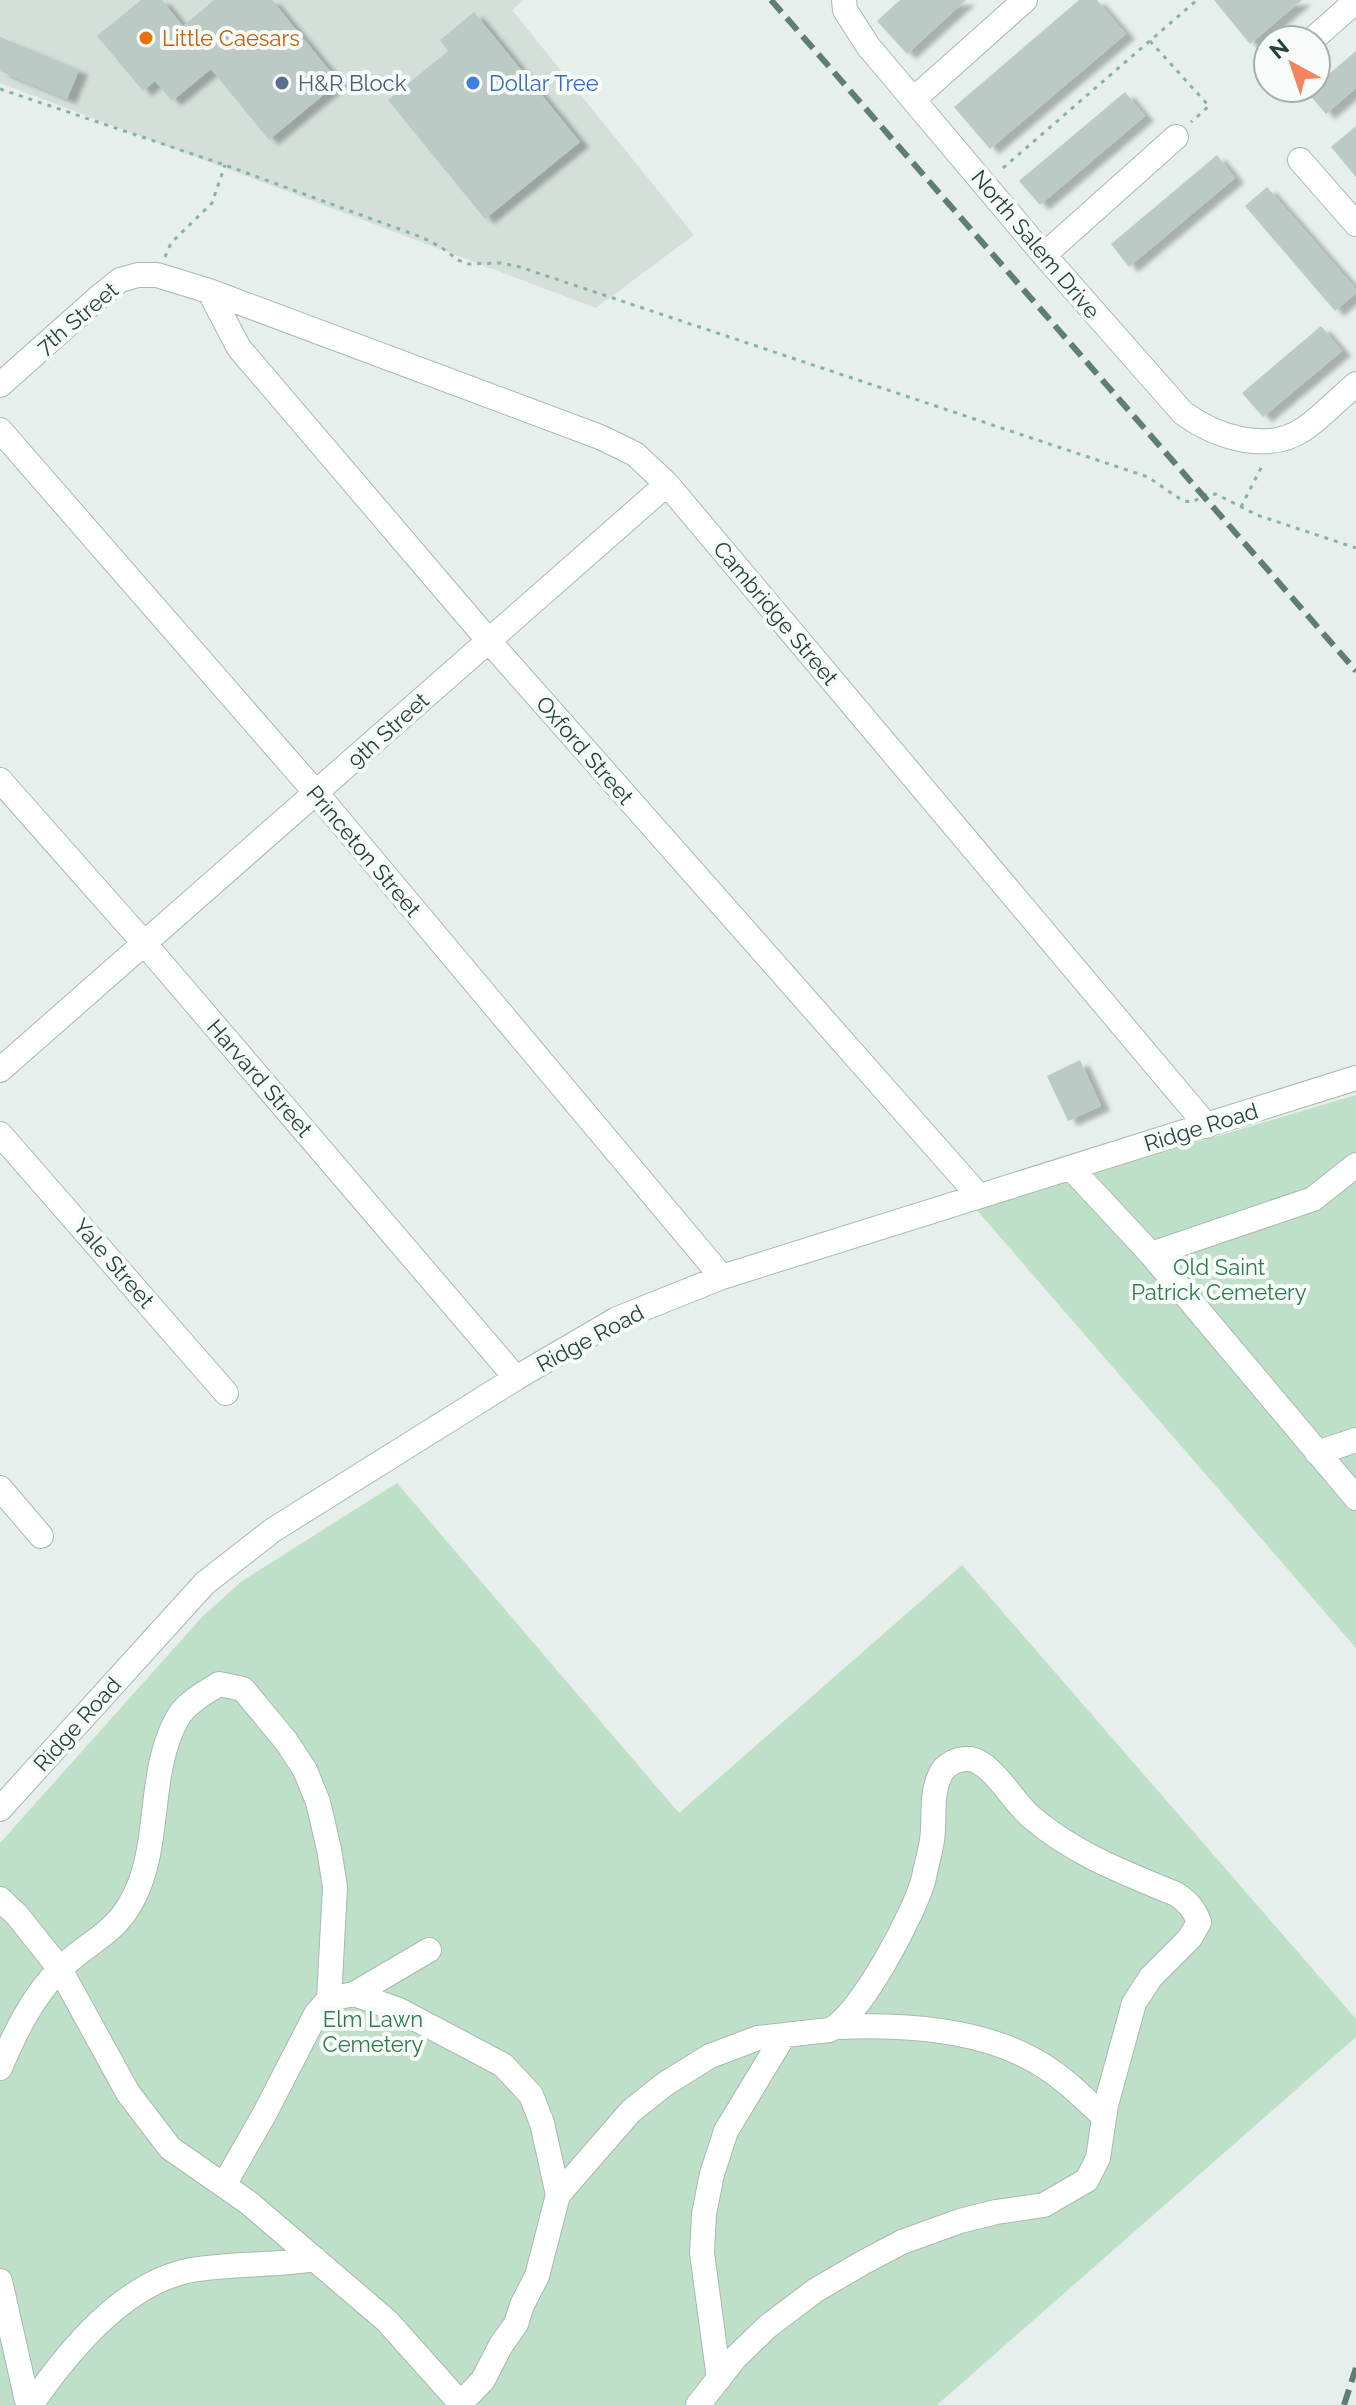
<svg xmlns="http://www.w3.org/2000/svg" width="1356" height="2405" viewBox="0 0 1356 2405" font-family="Raleway,sans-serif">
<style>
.built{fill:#d4dfda}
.green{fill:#bfe0c8}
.building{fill:#bbcac4;filter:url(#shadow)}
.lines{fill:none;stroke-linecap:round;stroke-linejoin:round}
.minor-casing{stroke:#a8b8b2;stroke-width:26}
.path{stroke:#86b3a5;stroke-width:3;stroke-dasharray:4 6;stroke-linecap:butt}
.minor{stroke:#fff;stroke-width:24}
.rail{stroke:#5f7d75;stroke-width:6;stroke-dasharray:16 8;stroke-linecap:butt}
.food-dot{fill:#e8710a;stroke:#f7fbf9;stroke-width:3}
.service-dot{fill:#5c6f8a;stroke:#f7fbf9;stroke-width:3}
.shop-dot{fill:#3f7fe0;stroke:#f7fbf9;stroke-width:3}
.labels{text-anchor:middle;stroke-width:8;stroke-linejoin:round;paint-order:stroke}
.food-label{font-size:22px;fill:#c56008;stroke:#f7fbf9;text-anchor:start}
.service-label{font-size:22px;fill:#4e5e75;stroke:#f7fbf9;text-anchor:start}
.shop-label{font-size:22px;fill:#366cbe;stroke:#f7fbf9;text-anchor:start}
.street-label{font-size:22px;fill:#24423a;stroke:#f7fbf9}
.park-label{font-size:22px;fill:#2d7a4b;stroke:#f7fbf9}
</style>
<defs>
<filter id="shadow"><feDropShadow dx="9" dy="5" stdDeviation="2" flood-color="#0004"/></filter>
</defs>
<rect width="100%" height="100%" fill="#e6efeb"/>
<path class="built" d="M 0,0 L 524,0 L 512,10 L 694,235 L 596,308 L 0,83 Z"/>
<path class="green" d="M 1356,1095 L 1356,1648 L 975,1208 Z
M 397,1483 L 679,1813 L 962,1565 L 1356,2019 L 1356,2037 L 937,2405 L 0,2405 L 0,1843 L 202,1617 L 242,1581 Z"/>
<path class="building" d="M 141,0 L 162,0 L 183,26 L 214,0 L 272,0 L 339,82 L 269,140 L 211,69 L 172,101 L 155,81 L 143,91 L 97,36 Z
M 900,0 L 966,0 L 907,54 L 877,21 Z
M 1079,0 L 1097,0 L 1126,34 L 990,149 L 954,107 Z
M 1214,0 L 1302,0 L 1250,44 Z
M 474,12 L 580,142 L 485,219 L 388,100 L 448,51 L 440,40 Z
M 0,37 L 79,70 L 67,99 L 0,71 Z
M 1356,51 L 1356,88 L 1326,114 L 1308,93 L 1316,88 L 1316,85 Z
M 1125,92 L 1145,116 L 1040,205 L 1019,181 Z
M 1356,126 L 1356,177 L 1331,147 Z
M 1217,155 L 1235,178 L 1129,267 L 1111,244 Z
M 1267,187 L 1356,289 L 1356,293 L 1335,311 L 1245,206 Z
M 1321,326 L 1342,351 L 1263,417 L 1242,393 Z
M 1080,1060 L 1101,1106 L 1068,1121 L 1047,1076 Z"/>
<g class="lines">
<defs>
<path id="minor" d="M 844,0 L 845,10 L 868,46 L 1044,255 L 1183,413 C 1216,437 1267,454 1304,429 C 1323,416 1339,398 1356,384
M 1312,40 L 1356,1
M 914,99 L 1025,0
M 1300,160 L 1356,224
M 1044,255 L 1176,137
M 209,291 L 239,348 L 489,641 L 979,1196
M 0,385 L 99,297 L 120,280 L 138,275 L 157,275 L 209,291 L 600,437 L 635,454 L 667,484 L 1207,1126
M 0,430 L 317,794 L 722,1277
M 0,780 L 144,943 L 516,1378
M 0,1070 L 667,484
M 0,1134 L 226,1393
M 1071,1168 L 1151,1254 L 1356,1498
M 1151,1254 L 1313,1199 L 1356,1165
M 1317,1453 L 1356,1440
M 0,1488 L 41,1536
M 0,1809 L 205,1583 L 273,1530 L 516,1378 L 617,1319 L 722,1277 L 1356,1078
M 0,1899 L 17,1915 L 60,1969 L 128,2093 L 170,2148 L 249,2203 L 387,2321 L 462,2405
M 354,1994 L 429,1950
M 837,2027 C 902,2024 985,2029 1042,2065 C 1065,2079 1084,2098 1104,2117
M 0,2068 C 15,2033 32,1997 60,1969 C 93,1937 119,1935 139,1886 C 160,1833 149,1770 177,1719 C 185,1704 204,1693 219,1684 L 243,1689 L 286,1741 L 305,1770 L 318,1802 L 329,1849 L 335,1887 L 329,1999
M 224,2185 L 265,2113 L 316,2014 L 329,1999 L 354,1994 L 399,2010 L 503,2065 L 531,2095 L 542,2123 L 558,2195
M 0,2281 L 28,2405
M 719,2379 L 702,2253 L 704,2214 L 712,2174 L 726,2131 L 784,2035
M 461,2403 L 483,2380 L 501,2345 L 516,2324 L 522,2305 L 537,2276 L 558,2195 L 631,2111 L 665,2084 L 710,2056 L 758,2038 L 829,2030 C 859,2019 917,1909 924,1877 C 927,1861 933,1845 933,1829 C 934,1810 932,1793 940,1775 C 945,1764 958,1758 970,1759 C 992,1762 1014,1803 1031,1817 C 1074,1854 1125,1873 1176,1894 C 1188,1902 1194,1909 1199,1922 L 1190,1938 L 1151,1977 L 1134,2003 L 1106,2105 L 1098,2158 L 1087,2180 L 1044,2205 L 996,2212 L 960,2221 L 902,2242 L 864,2262 L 816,2290 L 767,2327 L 734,2359 L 698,2405
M 31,2405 C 68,2351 124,2282 192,2270 C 233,2263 274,2266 315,2259"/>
</defs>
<use href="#minor" class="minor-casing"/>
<path class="path" d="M 1150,41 L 1209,106 L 1191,122
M 0,89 L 225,165 L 421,237 L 441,247 L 458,260 L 469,264 L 501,263 L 520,267 L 1148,477 L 1183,501 L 1193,502 L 1204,495 L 1216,494 L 1257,515 L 1356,548
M 1003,168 L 1197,0
M 165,257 L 171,243 L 212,203 L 225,165
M 1241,507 L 1263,464"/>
<use href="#minor" class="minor"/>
<path class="rail" d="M 771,0 L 1356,671
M 1344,2405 L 1356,2368"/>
</g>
<circle class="food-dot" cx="146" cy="38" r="8"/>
<circle class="service-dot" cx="282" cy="83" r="8"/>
<circle class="shop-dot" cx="473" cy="83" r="8"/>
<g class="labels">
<g class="food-label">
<text x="162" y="46">Little Caesars</text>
</g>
<g class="service-label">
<text x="298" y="91">H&amp;R Block</text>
</g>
<g class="shop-label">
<text x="489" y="91">Dollar Tree</text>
</g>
<g class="street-label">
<text transform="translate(1036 244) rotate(50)" y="8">North Salem Drive</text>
<text transform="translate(77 318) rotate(-40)" y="8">7th Street</text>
<text transform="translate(776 613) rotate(50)" y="8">Cambridge Street</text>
<text transform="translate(388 730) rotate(-42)" y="8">9th Street</text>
<text transform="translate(585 750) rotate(49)" y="8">Oxford Street</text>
<text transform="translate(364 851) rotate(50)" y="8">Princeton Street</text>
<text transform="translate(260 1078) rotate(49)" y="8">Harvard Street</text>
<text transform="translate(1201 1127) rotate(-17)" y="8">Ridge Road</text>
<text transform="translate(114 1263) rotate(49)" y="8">Yale Street</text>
<text transform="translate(590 1338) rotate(-28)" y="8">Ridge Road</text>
<text transform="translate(77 1724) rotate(-48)" y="8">Ridge Road</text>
</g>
<g class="park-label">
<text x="1219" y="1275">Old Saint<tspan x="1219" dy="25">Patrick Cemetery</tspan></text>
<text x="373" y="2027">Elm Lawn<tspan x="373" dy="25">Cemetery</tspan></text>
</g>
</g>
<g transform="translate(1292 64) rotate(320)"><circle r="38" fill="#f7fbf9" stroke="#a3b1ad" stroke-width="2"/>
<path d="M0-6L14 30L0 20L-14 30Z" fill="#f4845f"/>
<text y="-12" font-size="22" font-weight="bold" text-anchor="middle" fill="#24423a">N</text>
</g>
</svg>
